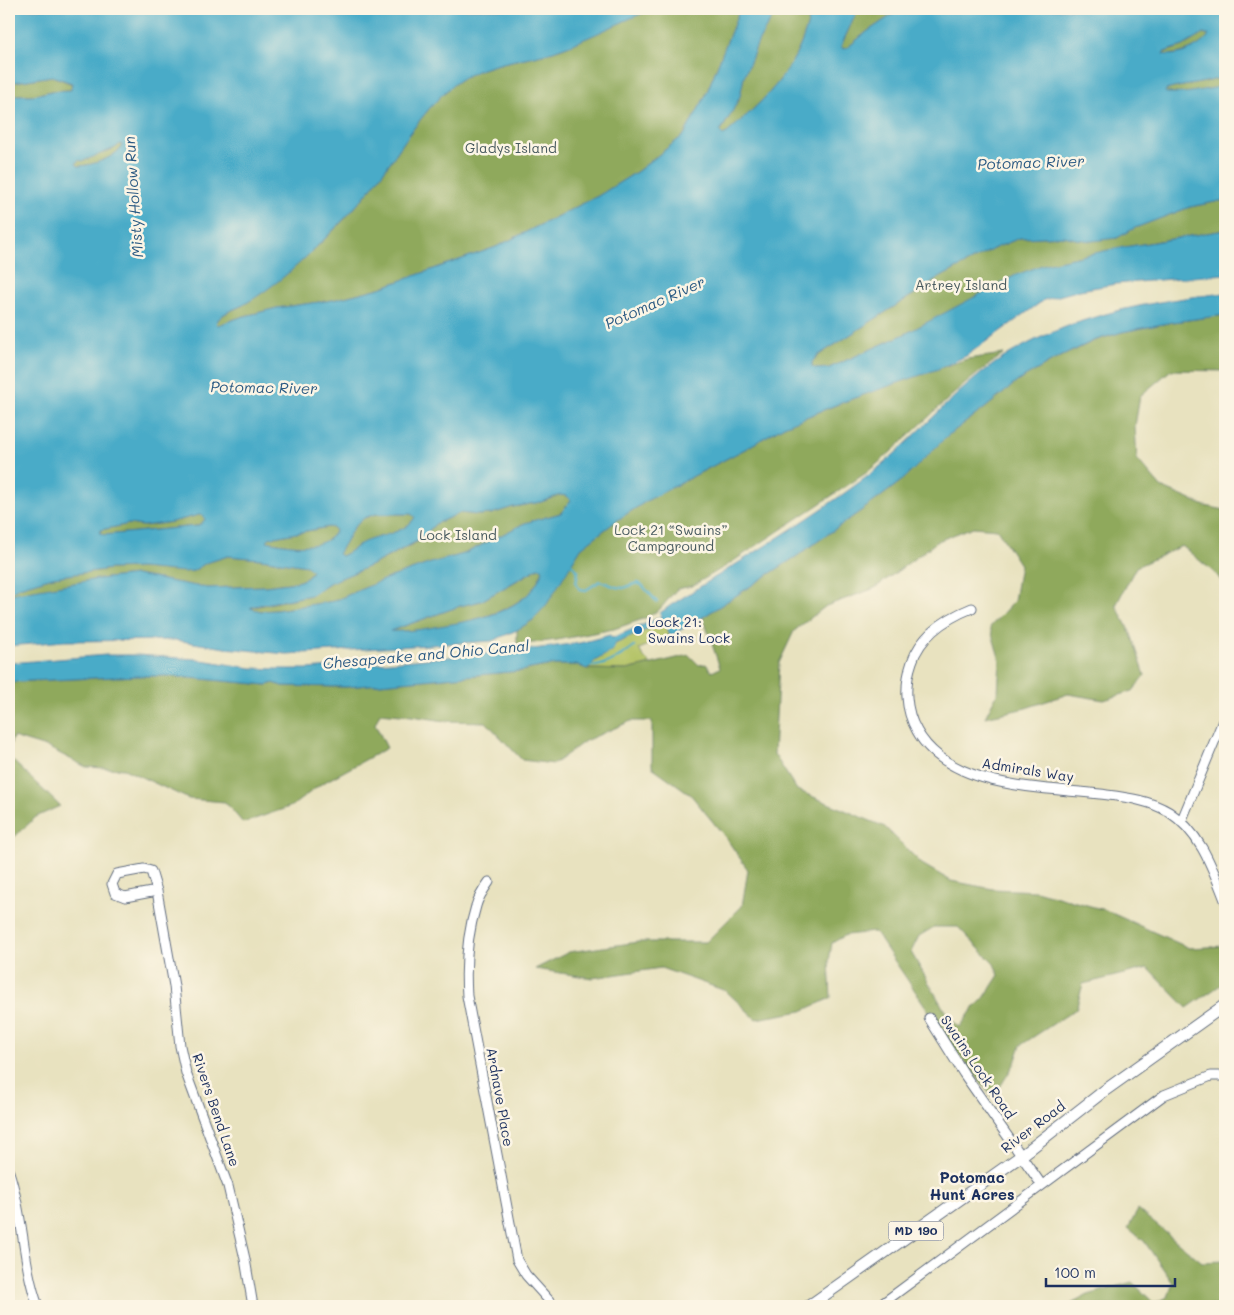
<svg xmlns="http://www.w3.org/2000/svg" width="1234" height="1315" viewBox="0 0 1234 1315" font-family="Mali,sans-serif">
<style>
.green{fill:#b4c366;stroke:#687962}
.forest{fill:#8fa95b;stroke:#556c5c;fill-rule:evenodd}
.water{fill:#49abc8;stroke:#326d93;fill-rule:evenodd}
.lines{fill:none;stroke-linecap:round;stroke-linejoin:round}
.stream{stroke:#49abc8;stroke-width:2.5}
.minor-casing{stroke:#636e80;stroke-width:11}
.major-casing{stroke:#636e80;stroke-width:13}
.minor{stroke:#fff;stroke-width:9}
.major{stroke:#fff;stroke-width:11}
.poi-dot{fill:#1f6fb2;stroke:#fcf5e5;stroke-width:2}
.labels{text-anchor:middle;stroke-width:5;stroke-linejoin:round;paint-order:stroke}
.shield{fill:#fcf5e5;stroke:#5e6a86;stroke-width:1}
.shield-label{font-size:12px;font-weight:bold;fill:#1b2f5e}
.park-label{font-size:14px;fill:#495b60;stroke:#fcf5e5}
.poi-label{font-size:14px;fill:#1b2f5e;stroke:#fcf5e5;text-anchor:start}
.street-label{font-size:14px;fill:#1b2f5e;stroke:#fcf5e5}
.water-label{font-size:15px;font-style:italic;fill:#2b5a83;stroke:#fcf5e5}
.neighbourhood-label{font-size:15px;font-weight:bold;fill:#1b2f5e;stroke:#fcf5e5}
</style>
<rect width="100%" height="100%" fill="#fcf5e5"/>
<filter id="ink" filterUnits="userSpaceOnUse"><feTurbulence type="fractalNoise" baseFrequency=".02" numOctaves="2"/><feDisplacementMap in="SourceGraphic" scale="10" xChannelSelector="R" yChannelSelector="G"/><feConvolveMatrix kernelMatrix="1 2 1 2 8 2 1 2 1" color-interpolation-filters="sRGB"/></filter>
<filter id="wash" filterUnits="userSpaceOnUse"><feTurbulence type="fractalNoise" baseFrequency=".0096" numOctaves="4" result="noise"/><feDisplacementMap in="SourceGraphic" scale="20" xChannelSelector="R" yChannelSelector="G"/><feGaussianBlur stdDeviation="1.12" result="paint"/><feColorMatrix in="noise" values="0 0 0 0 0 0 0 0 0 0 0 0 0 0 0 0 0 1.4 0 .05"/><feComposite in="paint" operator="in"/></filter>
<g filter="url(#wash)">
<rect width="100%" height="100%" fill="#e8e2bf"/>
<path class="green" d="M 663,622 L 670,636 L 639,649 L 642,655 L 651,664 L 627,670 L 587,669 L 594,661 L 605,655 L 615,644 Z"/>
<path class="forest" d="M 654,9 L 740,9 L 705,97 L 684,135 L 638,171 L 598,196 L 496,247 L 380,288 L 333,300 L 277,308 L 241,317 L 218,325 L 216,323 C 223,311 235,311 246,303 C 267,288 290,271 309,254 C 333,232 356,208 376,182 C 400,150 422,110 453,85 C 480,63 521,61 553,51 C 575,44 595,33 615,24 C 628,18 641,14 654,9 Z
M 777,9 L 811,9 C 801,66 769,96 727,133 L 723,135 L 720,133 L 732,112 L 740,96 L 744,77 L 758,42 Z
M 858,9 L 901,9 L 868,31 L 848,47 L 843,49 L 841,46 Z
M 1203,34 L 1209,35 C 1202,47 1178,57 1163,54 L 1163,53 L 1183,46 Z
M 52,76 L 72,84 L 71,90 L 52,91 L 34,95 L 9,95 L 9,83 Z
M 1225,76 L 1225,86 C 1207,92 1186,93 1167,93 L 1165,92 L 1166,90 C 1185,84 1206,84 1225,76 Z
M 120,144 L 122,144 C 118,158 92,166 78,166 L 76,164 L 78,160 L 115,148 Z
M 1225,200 L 1225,230 L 1113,249 L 946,313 L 905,334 L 829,368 L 819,369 L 812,367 L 812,362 L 817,356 L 939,278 L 995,248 L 1020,238 L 1064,236 L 1076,239 L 1117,238 L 1135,228 L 1190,207 Z
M 1225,315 L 1225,371 L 1171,370 L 1140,396 L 1135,426 L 1137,459 L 1161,487 L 1205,506 L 1225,510 L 1225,586 L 1216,574 L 1182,546 L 1136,567 L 1116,605 L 1131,634 L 1145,675 L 1133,691 L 1104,700 L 1068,694 L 1026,708 L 985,717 L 998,692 L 1000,661 L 990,627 L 1014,601 L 1020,565 L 997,529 L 973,527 L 938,541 L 875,588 L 826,606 L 794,631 L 779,663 L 774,754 L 797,790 L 885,827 L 922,864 L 951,881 L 993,889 L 1036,891 L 1105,910 L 1189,948 L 1225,946 L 1225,982 L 1187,1008 L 1148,968 L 1083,984 L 1076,1009 L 1021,1045 L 1015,1063 L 993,1098 L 953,1047 L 875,932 L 846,935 L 832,943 L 829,961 L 831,998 L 802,1011 L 756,1019 L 726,991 L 661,968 L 592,978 L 535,969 L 569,952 L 638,942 L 706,942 L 742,906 L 748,870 L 726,838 L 690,794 L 652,767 L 652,721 L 631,721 L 585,741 L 554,764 L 522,760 L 486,722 L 445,721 L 412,716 L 380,713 L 375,724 L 387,748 L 321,784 L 292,806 L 243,823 L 225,802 L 189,799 L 124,769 L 86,767 L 49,748 L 13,737 L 9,749 L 9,682 L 137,676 L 168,676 L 267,685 L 274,683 L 282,686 L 347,687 L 520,671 L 551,665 L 577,665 L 587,669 L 627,670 L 689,655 L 699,665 L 706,664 L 712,672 L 720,668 L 703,617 L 797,556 L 879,498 L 905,478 L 947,436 L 985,408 L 1018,381 L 1054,360 L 1094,341 L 1122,332 L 1173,322 ZM 934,927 L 958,927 L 994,964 L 999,975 L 984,998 L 972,1010 L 960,1027 L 949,1018 L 911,952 L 919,936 Z
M 1004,354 C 953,388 914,435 866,473 L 726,566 L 692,586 L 677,589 L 660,609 L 646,618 L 614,629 L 557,640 L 517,645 L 517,630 L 533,620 L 581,548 L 616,521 L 648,500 L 745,449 L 784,426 L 813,414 L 883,387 L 967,359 Z
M 560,495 L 567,496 L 571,500 L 561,513 L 525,523 L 464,554 L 431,563 L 383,580 L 334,601 L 277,610 L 261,611 L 252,609 L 250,608 L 311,595 L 329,583 L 370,566 L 421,540 L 435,524 L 460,513 L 478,515 L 491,514 L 513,507 L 541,502 Z
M 376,514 L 411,514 L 416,516 C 406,534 378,535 362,544 C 355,547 349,553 341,556 L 338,554 L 354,527 L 364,518 Z
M 199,515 L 203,515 L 205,519 L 202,524 L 197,526 L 105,535 L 100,534 L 101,530 L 129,524 L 144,526 L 172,522 Z
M 329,527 L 334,528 L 335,532 C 322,554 286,544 266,541 L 268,538 Z
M 228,556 L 261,559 L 307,566 L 312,571 L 307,578 L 297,582 L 265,586 L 207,588 L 136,575 L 98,579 L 10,595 L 12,591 L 19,587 L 53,577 L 110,569 L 140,568 L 193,571 L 206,563 Z
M 539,568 L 542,568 L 543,570 C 539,579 534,590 526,596 C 496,621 427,631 388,632 L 460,606 L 481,601 Z
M 9,757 L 60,806 L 36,817 L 9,842 Z
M 1138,1210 L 1202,1262 L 1225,1261 L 1225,1306 L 1067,1306 L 1088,1295 L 1132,1282 L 1154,1303 L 1168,1297 L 1173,1283 L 1144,1241 L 1128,1228 Z"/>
<path class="water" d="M 9,9 L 654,9 C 620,21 588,40 553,51 C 521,61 480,63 453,85 C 422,110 400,150 376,182 C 356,208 333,231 309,254 C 297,266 283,278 269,288 C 261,294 252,300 243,305 C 233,310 222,312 216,323 L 218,325 L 241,317 L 277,308 L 333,300 L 380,288 L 496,247 L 598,196 L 638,171 L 684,135 L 705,97 L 740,9 L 777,9 L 758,42 L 744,77 L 740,96 L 732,112 L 720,132 L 723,135 L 727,133 C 769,96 801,66 811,9 L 858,9 L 841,46 L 843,49 L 848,47 L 868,31 L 901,9 L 1225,9 L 1225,76 C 1206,84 1185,84 1166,90 L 1165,92 L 1167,93 L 1186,93 L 1225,86 L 1225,200 L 1190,207 L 1135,228 L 1117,238 L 1092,241 L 1076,239 L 1064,236 L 1020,238 L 995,248 L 939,278 L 817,356 L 812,362 L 812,367 L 819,369 L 829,368 L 905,334 L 1016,275 L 1045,264 L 1113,249 L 1225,230 L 1225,274 L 1116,284 L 1080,290 L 1044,300 L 966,356 L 938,369 L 843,402 L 784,426 L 745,449 L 648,500 L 616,521 L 581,548 L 547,604 L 533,620 L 517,630 L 492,641 L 287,654 L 225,648 L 175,640 L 64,641 L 9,646 L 9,553 L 15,547 L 12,545 L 9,546 L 9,95 L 34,95 L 52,91 L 71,90 L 72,83 L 52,76 L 9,83 ZM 1203,34 L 1209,35 C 1201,47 1178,58 1163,54 L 1164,52 L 1183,46 ZM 120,144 L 122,145 C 118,157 91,166 78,166 L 76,164 L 78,160 L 83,161 L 115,148 ZM 560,495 L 567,496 L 571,500 L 561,513 L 525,523 L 464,554 L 431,563 L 383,580 L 334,601 L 277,610 L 261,611 L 250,608 L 254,606 L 311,595 L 329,583 L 370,566 L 421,539 L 435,524 L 460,513 L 478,515 L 491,514 L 513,507 L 541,502 ZM 376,514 L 411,514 L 415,517 C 406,534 378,535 362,543 C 355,547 349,553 341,556 L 338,554 L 354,527 L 364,518 ZM 199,515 L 203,515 L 205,519 L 202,523 L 197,526 L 105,535 L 100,534 L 101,530 L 129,524 L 143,526 L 172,522 ZM 328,527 L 334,528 L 335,532 C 323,552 285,545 267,541 L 269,538 ZM 228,556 L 261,559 L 307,566 L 312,571 L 307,578 L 297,582 L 265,586 L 207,588 L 136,575 L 98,579 L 10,594 L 12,591 L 19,587 L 53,577 L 110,569 L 141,568 L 184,572 L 193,571 L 206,563 ZM 538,568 L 542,568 L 543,571 C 539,579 534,590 526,596 C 502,616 470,621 440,626 C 423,629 407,632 390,631 L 460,606 L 481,601 Z
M 1225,293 L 1225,315 L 1173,322 L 1122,332 L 1093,341 L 1054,360 L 1018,381 L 985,408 L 947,436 L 905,478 L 879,498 L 797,556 L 703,617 L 670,636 L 665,623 L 663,622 L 615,644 L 613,650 L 595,661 L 587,669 L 577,665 L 551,665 L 520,671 L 347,687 L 282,686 L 274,683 L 267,685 L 168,676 L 137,676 L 9,682 L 9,663 L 106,655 L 137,655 L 195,659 L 251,668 L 276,669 L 308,669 L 518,651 L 580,643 L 610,635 L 612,638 L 661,617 L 660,613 L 671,605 C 737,563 805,523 868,476 C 909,445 942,404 983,372 C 1052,319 1141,302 1225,293 Z"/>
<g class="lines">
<path class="stream" d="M 571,564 L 578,571 L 576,584 L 580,589 L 586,590 L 600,581 L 616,587 L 623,588 L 637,583 L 642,585 L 657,602
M 588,665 C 603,669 620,656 634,647"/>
</g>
</g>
<g filter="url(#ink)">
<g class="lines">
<defs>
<path id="minor" d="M 972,608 C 947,618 921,635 912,662 C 904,685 905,710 917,731 C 949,789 1041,787 1100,794 C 1123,797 1148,799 1169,812 C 1200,832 1212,867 1225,900
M 1181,822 L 1225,716
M 489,882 C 484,889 478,898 476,906 C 467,935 465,966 467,996 L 517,1260 L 526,1275 L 554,1306
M 157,891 L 125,897 L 115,893 L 112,884 L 117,874 L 144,869 L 151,871 L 157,891 L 174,986 L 180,1046 L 186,1073 L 228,1186 L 245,1259 L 253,1306
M 929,1018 L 964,1074 L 1041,1184
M 9,1172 C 24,1216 22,1263 38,1306
M 879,1306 L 1164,1095 L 1211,1076 L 1225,1076"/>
<path id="major" d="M 809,1306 L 1021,1156 L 1104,1091 L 1225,1005"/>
</defs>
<use href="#minor" class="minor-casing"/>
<use href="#major" class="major-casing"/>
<use href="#minor" class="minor"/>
<use href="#major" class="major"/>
</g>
</g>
<circle class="poi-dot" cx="638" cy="630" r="5"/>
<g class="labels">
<rect class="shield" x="888.5" y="1221.5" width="55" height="19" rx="4"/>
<g class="shield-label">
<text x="916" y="1235">MD 190</text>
</g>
<g class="park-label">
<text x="511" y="153">Gladys Island</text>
<text x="961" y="290">Artrey Island</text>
<text x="671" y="535">Lock 21 “Swains”<tspan x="671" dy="16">Campground</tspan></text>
<text x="458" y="540">Lock Island</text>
</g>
<g class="poi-label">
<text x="648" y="627">Lock 21:<tspan x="648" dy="16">Swains Lock</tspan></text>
</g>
<g class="street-label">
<text transform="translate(1028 770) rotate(9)" y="5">Admirals Way</text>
<text transform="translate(978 1067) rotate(56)" y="5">Swains Lock Road</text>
<text transform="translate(500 1097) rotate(80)" y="5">Ardnave Place</text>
<text transform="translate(216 1110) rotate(71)" y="5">Rivers Bend Lane</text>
<text transform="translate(1033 1127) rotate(-37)" y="5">River Road</text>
</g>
<g class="water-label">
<text transform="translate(1031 163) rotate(-2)" y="5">Potomac River</text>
<text transform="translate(134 197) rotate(-94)" y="5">Misty Hollow Run</text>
<text transform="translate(655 303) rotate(-24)" y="5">Potomac River</text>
<text transform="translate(264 388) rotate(1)" y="5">Potomac River</text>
<text transform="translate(426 655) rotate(-5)" y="5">Chesapeake and Ohio Canal</text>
</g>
<g class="neighbourhood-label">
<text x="972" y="1183">Potomac<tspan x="972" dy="17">Hunt Acres</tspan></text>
</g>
</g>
<rect width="1234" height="1315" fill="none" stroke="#fcf5e5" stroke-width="30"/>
<path d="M1046 1278v8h129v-8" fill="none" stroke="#1b2f5e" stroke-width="2.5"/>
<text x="1054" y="1278" font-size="15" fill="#1b2f5e" stroke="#fcf5e5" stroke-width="4" paint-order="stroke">100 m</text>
</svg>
